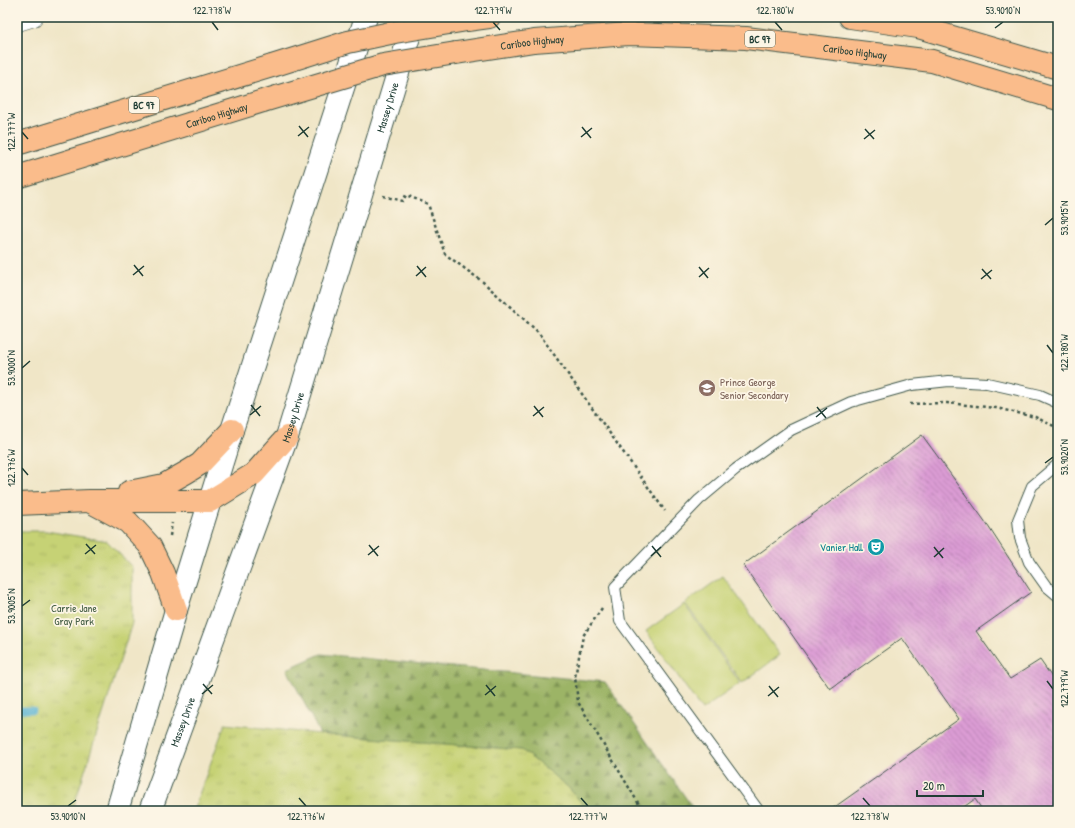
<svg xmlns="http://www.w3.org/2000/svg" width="1075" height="828" viewBox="0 0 1075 828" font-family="'Patrick Hand',sans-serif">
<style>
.grass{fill:url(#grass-tufts);stroke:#728854}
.forest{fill:url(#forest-firs);stroke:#5e784d}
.pitch{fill:#c6d274;stroke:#728854}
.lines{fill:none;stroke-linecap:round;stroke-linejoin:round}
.stream{stroke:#53b0d1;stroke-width:7}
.building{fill:url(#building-back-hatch)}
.service-casing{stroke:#3e564a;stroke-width:12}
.minor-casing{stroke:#3e564a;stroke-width:20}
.tertiary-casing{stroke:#3e564a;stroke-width:24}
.trunk-casing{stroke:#3e564a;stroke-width:24}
.path{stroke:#3e564a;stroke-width:2.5;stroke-dasharray:3 3;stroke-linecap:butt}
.service{stroke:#fff;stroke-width:10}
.minor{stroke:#fff;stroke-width:19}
.tertiary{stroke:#fff;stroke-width:22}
.trunk{stroke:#fabc8b;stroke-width:22}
.trunk-bridge-casing{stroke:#3e564a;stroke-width:24;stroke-linecap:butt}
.trunk-bridge{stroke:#fabc8b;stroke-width:22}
.ticks{fill:none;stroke:#1f3d34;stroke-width:1.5}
.labels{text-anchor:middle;stroke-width:3.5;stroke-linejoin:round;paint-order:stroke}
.shield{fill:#fcf5e5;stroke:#617469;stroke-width:1}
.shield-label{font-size:10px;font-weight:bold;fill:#1f3d34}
.street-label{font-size:11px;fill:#1f3d34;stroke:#fcf5e5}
.education-label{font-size:11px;fill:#785e54;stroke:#fcf5e5;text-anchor:start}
.culture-label{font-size:11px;fill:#0d838f;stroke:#fcf5e5;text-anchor:end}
.park-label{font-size:11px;fill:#405b41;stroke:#fcf5e5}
.neatline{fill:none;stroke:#1f3d34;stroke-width:1.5}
.ticks-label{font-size:10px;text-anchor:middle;fill:#1f3d34}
</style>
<defs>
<pattern id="grass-tufts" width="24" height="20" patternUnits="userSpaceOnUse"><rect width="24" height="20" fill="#c6d274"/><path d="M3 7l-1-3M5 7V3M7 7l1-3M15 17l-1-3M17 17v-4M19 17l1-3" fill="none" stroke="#aab565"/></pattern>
<pattern id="forest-firs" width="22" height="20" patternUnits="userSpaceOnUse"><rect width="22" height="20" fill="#9cb466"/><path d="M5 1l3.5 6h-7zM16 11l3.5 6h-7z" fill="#7f9455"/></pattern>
<pattern id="building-back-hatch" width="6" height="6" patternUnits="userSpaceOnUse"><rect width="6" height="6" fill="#db9bd4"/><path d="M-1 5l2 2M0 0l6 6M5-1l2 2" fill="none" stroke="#b180ad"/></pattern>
</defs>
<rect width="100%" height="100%" fill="#fcf5e5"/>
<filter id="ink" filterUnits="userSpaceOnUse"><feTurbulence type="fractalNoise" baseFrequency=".025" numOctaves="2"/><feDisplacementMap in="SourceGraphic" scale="8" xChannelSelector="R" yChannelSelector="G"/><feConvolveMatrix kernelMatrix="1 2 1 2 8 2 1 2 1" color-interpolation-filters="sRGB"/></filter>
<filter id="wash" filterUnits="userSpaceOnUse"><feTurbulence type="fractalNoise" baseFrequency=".012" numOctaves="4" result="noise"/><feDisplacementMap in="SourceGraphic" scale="16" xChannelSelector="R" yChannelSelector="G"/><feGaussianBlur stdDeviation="0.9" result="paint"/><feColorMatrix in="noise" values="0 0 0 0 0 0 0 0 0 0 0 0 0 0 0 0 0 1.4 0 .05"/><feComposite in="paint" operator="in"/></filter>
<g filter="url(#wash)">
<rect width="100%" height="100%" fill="#f0e6c7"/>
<path class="grass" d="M 17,531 L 46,531 L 107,541 L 132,567 L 132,623 L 72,811 L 17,811 Z
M 225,724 L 320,734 L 522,750 L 568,787 L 589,811 L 193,811 Z"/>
<path class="forest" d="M 321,654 L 605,682 L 695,811 L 589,811 L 568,787 L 522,750 L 320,734 L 287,669 Z"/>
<path class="pitch" d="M 723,576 L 780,655 L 742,683 L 685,603 Z
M 684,604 L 740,683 L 702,710 L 646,631 Z"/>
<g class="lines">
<path class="stream" d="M 17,710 L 33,710"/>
</g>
<g id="blocks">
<path class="building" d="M 922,435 L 984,520 L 1031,592 L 976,631 L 1010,679 L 1040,660 L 1058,686 L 1058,811 L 983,811 L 975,799 L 958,811 L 829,811 L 959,719 L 902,638 L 830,689 L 743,565 Z"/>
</g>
</g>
<g filter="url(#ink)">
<use href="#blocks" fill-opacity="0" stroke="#3e564a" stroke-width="1"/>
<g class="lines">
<defs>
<path id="service" d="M 1058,464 L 1032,486 L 1018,520 L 1020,538 L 1029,562 L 1046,586 L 1058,596
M 759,811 L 620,621 L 615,587 L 699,500 L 736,469 L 791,430 L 851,402 L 912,385 L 949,381 L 987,383 L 1040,395 L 1058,403"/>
<path id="minor" d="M 17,22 L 33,17"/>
<g id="tertiary">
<path d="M 117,811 L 176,610 L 232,430 L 366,17"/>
<path id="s1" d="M 150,811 L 287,437 L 415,17"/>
</g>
<g id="trunk">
<path d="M 850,17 L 918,27 L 1058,68"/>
<path d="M 467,20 L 489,17"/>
<path id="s2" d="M 456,53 L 534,41 L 629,34 L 746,38 L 932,61 L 1058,99"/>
<path d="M 17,144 L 272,66"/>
<path id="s3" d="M 17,177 L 263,101"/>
<path d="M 129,492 L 164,485 L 187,472 L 200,464 L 232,430"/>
<path d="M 91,502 L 128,522 L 150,546 L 163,573 L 176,610"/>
<path d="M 17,504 L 89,501 L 210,501 L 254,474 L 287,437"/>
</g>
</defs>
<use href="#service" class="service-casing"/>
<use href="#minor" class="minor-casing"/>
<use href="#tertiary" class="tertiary-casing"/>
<use href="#trunk" class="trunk-casing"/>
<path class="path" d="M 383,196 L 403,201 L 406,195 L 428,204 L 445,254 L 483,282 L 538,332 L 665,511
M 910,404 L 947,403 L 996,408 L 1035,417 L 1058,428
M 170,536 L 172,523
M 602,608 L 583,636 L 575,677 L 578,702 L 643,811"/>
<use href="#service" class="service"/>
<use href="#minor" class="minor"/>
<use href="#tertiary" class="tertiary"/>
<use href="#trunk" class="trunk"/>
<defs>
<path id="trunk-bridge" d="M 272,66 L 348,42 L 395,32 L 467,20
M 263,101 L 383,65 L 456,53"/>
</defs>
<use href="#trunk-bridge" class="trunk-bridge-casing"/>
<use href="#trunk-bridge" class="trunk-bridge"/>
</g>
</g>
<path class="ticks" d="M 212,22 L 218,30M 493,22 L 500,30M 775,22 L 782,30M 995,28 L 1003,22M 299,126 L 308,137M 582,127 L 591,138M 865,129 L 874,139M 22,132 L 28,139M 298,136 L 309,127M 581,137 L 592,128M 864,139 L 875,130M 1045,225 L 1053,218M 134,265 L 143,276M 417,266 L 426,277M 699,267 L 708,278M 982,269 L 991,279M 133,275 L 144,266M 416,276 L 426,267M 699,277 L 709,268M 981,279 L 992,270M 1047,345 L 1053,353M 22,368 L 30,361M 251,405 L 260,416M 534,406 L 543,417M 817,407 L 826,418M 250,415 L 261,406M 533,416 L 544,407M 816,417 L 827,408M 1045,463 L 1053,457M 22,468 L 28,475M 86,544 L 95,554M 369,545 L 378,556M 652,546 L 661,557M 934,547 L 943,558M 85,554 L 96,545M 368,555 L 379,546M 651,556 L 661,547M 934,557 L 944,548M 22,606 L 30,600M 1047,681 L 1053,689M 203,684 L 212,694M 486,685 L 495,696M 769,686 L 778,697M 202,694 L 213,685M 485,695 L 496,686M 768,696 L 779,687M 299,798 L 306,806M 581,798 L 588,806M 863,798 L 870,806M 68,806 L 76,800"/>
<defs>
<symbol id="school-disc" viewBox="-11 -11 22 22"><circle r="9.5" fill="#8d6e63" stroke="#fcf5e5"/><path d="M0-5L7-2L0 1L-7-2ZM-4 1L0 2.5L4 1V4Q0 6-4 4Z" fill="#fff"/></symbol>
<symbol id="theatre-disc" viewBox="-11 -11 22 22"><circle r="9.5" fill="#0f9aa8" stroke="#fcf5e5"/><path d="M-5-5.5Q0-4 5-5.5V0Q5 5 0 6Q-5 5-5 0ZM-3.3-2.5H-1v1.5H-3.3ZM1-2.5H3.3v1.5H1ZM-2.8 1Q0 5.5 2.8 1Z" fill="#fff"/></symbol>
</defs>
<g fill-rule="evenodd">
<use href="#school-disc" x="697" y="378" width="20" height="20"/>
<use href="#theatre-disc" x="866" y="537" width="20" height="20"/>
</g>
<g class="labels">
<g class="shield">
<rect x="745" y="31" width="30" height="16" rx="3"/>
<rect x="129" y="97" width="30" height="16" rx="3"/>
</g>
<g class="shield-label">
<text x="760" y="43">BC 97</text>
<text x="144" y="109">BC 97</text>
</g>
<g class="street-label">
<text dy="4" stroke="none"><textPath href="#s2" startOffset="77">Cariboo Highway</textPath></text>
<text dy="4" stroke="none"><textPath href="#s2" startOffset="401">Cariboo Highway</textPath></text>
<text dy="4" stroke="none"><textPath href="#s1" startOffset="743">Massey Drive</textPath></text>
<text dy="4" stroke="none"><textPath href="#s3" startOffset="209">Cariboo Highway</textPath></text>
<text dy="4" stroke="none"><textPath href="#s1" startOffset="419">Massey Drive</textPath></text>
<text dy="4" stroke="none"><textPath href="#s1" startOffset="95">Massey Drive</textPath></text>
</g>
<g class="education-label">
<text x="720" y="386">Prince George<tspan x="720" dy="13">Senior Secondary</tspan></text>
</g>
<g class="culture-label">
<text x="863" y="551">Vanier Hall</text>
</g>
<g class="park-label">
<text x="74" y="612">Carrie Jane<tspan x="74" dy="13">Gray Park</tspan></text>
</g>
</g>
<rect width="1075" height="828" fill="none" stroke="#fcf5e5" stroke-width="44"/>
<path d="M917 790v6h66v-6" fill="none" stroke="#1f3d34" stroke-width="2"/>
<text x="923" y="790" font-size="12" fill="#1f3d34" stroke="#fcf5e5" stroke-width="3" paint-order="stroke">20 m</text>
<rect x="22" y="22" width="1031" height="784" class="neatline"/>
<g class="ticks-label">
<text x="212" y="14">122.778°W</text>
<text x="493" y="14">122.779°W</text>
<text x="775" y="14">122.780°W</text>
<text x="1003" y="14">53.9010°N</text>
<text transform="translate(11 132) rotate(-90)" y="4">122.777°W</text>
<text transform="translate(1064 218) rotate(-90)" y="4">53.9015°N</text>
<text transform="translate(1064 353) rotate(-90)" y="4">122.780°W</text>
<text transform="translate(11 368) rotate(-90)" y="4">53.9000°N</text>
<text transform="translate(1064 457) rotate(-90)" y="4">53.9020°N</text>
<text transform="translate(11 468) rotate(-90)" y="4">122.776°W</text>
<text transform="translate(11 606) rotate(-90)" y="4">53.9005°N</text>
<text transform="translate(1064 689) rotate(-90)" y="4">122.779°W</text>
<text x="68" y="820">53.9010°N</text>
<text x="306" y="820">122.776°W</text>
<text x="588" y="820">122.777°W</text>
<text x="870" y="820">122.778°W</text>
</g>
</svg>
